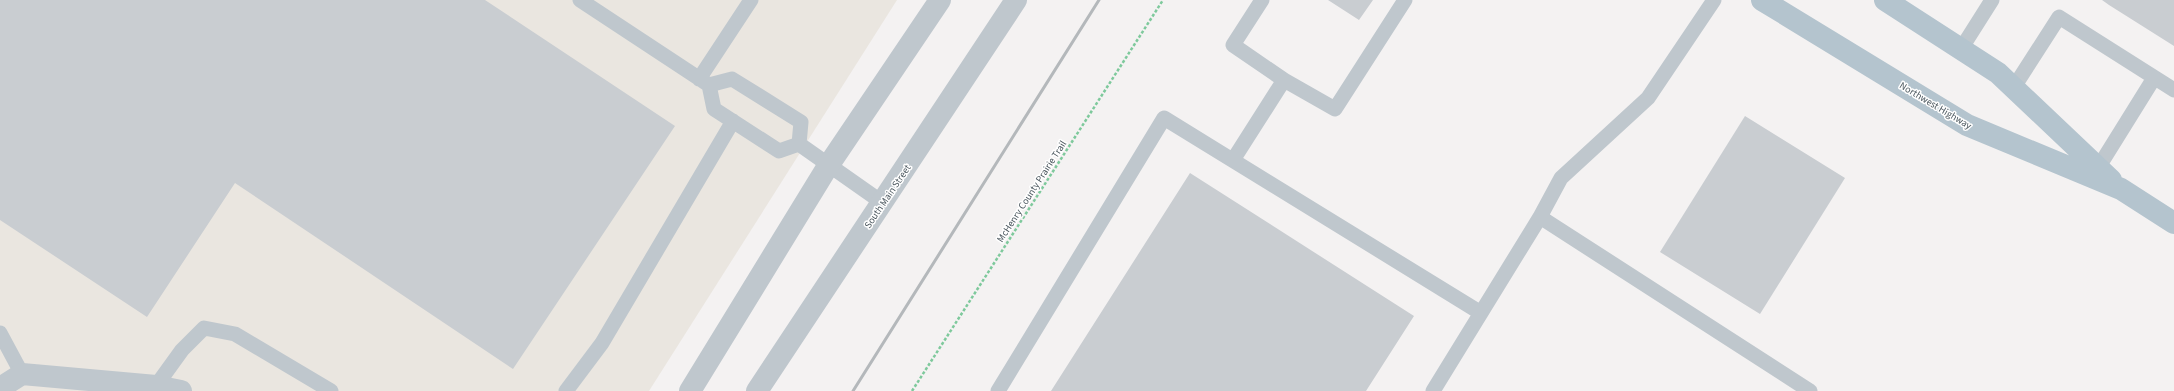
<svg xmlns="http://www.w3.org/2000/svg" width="2174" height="391" viewBox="0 0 2174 391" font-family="'Source Sans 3',sans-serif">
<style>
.commercial{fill:#eae6e0}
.building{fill:#c9cdd1}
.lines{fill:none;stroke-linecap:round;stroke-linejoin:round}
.path{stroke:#7ec99c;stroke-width:2.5;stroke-dasharray:3 2;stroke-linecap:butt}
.service{stroke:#bfc7cd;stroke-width:15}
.minor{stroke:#bfc7cd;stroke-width:22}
.tertiary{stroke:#bfc7cd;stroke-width:22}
.primary{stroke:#b4c4ce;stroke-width:22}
.rail{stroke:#b4b8bb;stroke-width:3}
.labels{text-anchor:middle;stroke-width:3;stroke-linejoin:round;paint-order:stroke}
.street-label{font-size:10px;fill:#4b575e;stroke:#fff}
</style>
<rect width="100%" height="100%" fill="#f4f2f2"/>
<path class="commercial" d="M 0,0 L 897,0 L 649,391 L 0,391 Z"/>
<path class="building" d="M 0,0 L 485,0 L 675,126 L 513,369 L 235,183 L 147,317 L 0,220 Z
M 1328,0 L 1373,0 L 1359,20 Z
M 2102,0 L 2174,0 L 2174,46 L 2109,5 Z
M 1745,116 L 1845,178 L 1760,314 L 1660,252 Z
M 1190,173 L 1414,316 L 1366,391 L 1051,391 Z"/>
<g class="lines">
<path class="path" d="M 912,391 L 1163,0"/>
<path class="service" d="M 580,0 L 709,85 L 732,79 L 801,122 L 799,144
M 1961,49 L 1992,0
M 699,79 L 751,0
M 1284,80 L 1335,109 L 1405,0
M 709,85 L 714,109 L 779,151 L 799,144
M 2014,87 L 2059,17 L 2174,90
M 799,144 L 883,203
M 1233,160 L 1284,80 L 1233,45 L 1262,0
M 2098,168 L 2154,78
M 1540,217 L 1561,178 L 1648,98 L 1714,0
M 0,333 L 22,374
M 156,386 L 182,350 L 204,328 L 235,334 L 331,391
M 566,391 L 602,343 L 733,121
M 998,391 L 1164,118 L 1481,313
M 1433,391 L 1540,217 L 1810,391"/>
<path class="minor" d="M 0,388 L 22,374 L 156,386 L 181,391"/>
<path class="tertiary" d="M 690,391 L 828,166 L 940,0
M 757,391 L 1016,0"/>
<path class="primary" d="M 1762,0 L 1967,125 L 2121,189 L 2174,223
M 1885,0 L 1998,73 L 2111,180"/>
<path class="rail" d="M 853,391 L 1099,0"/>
</g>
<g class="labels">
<g class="street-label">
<text transform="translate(1936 105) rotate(31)" y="4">Northwest Highway</text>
<text transform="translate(1031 191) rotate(-57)" y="4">McHenry County Prairie Trail</text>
<text transform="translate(887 196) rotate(-56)" y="4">South Main Street</text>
</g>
</g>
</svg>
